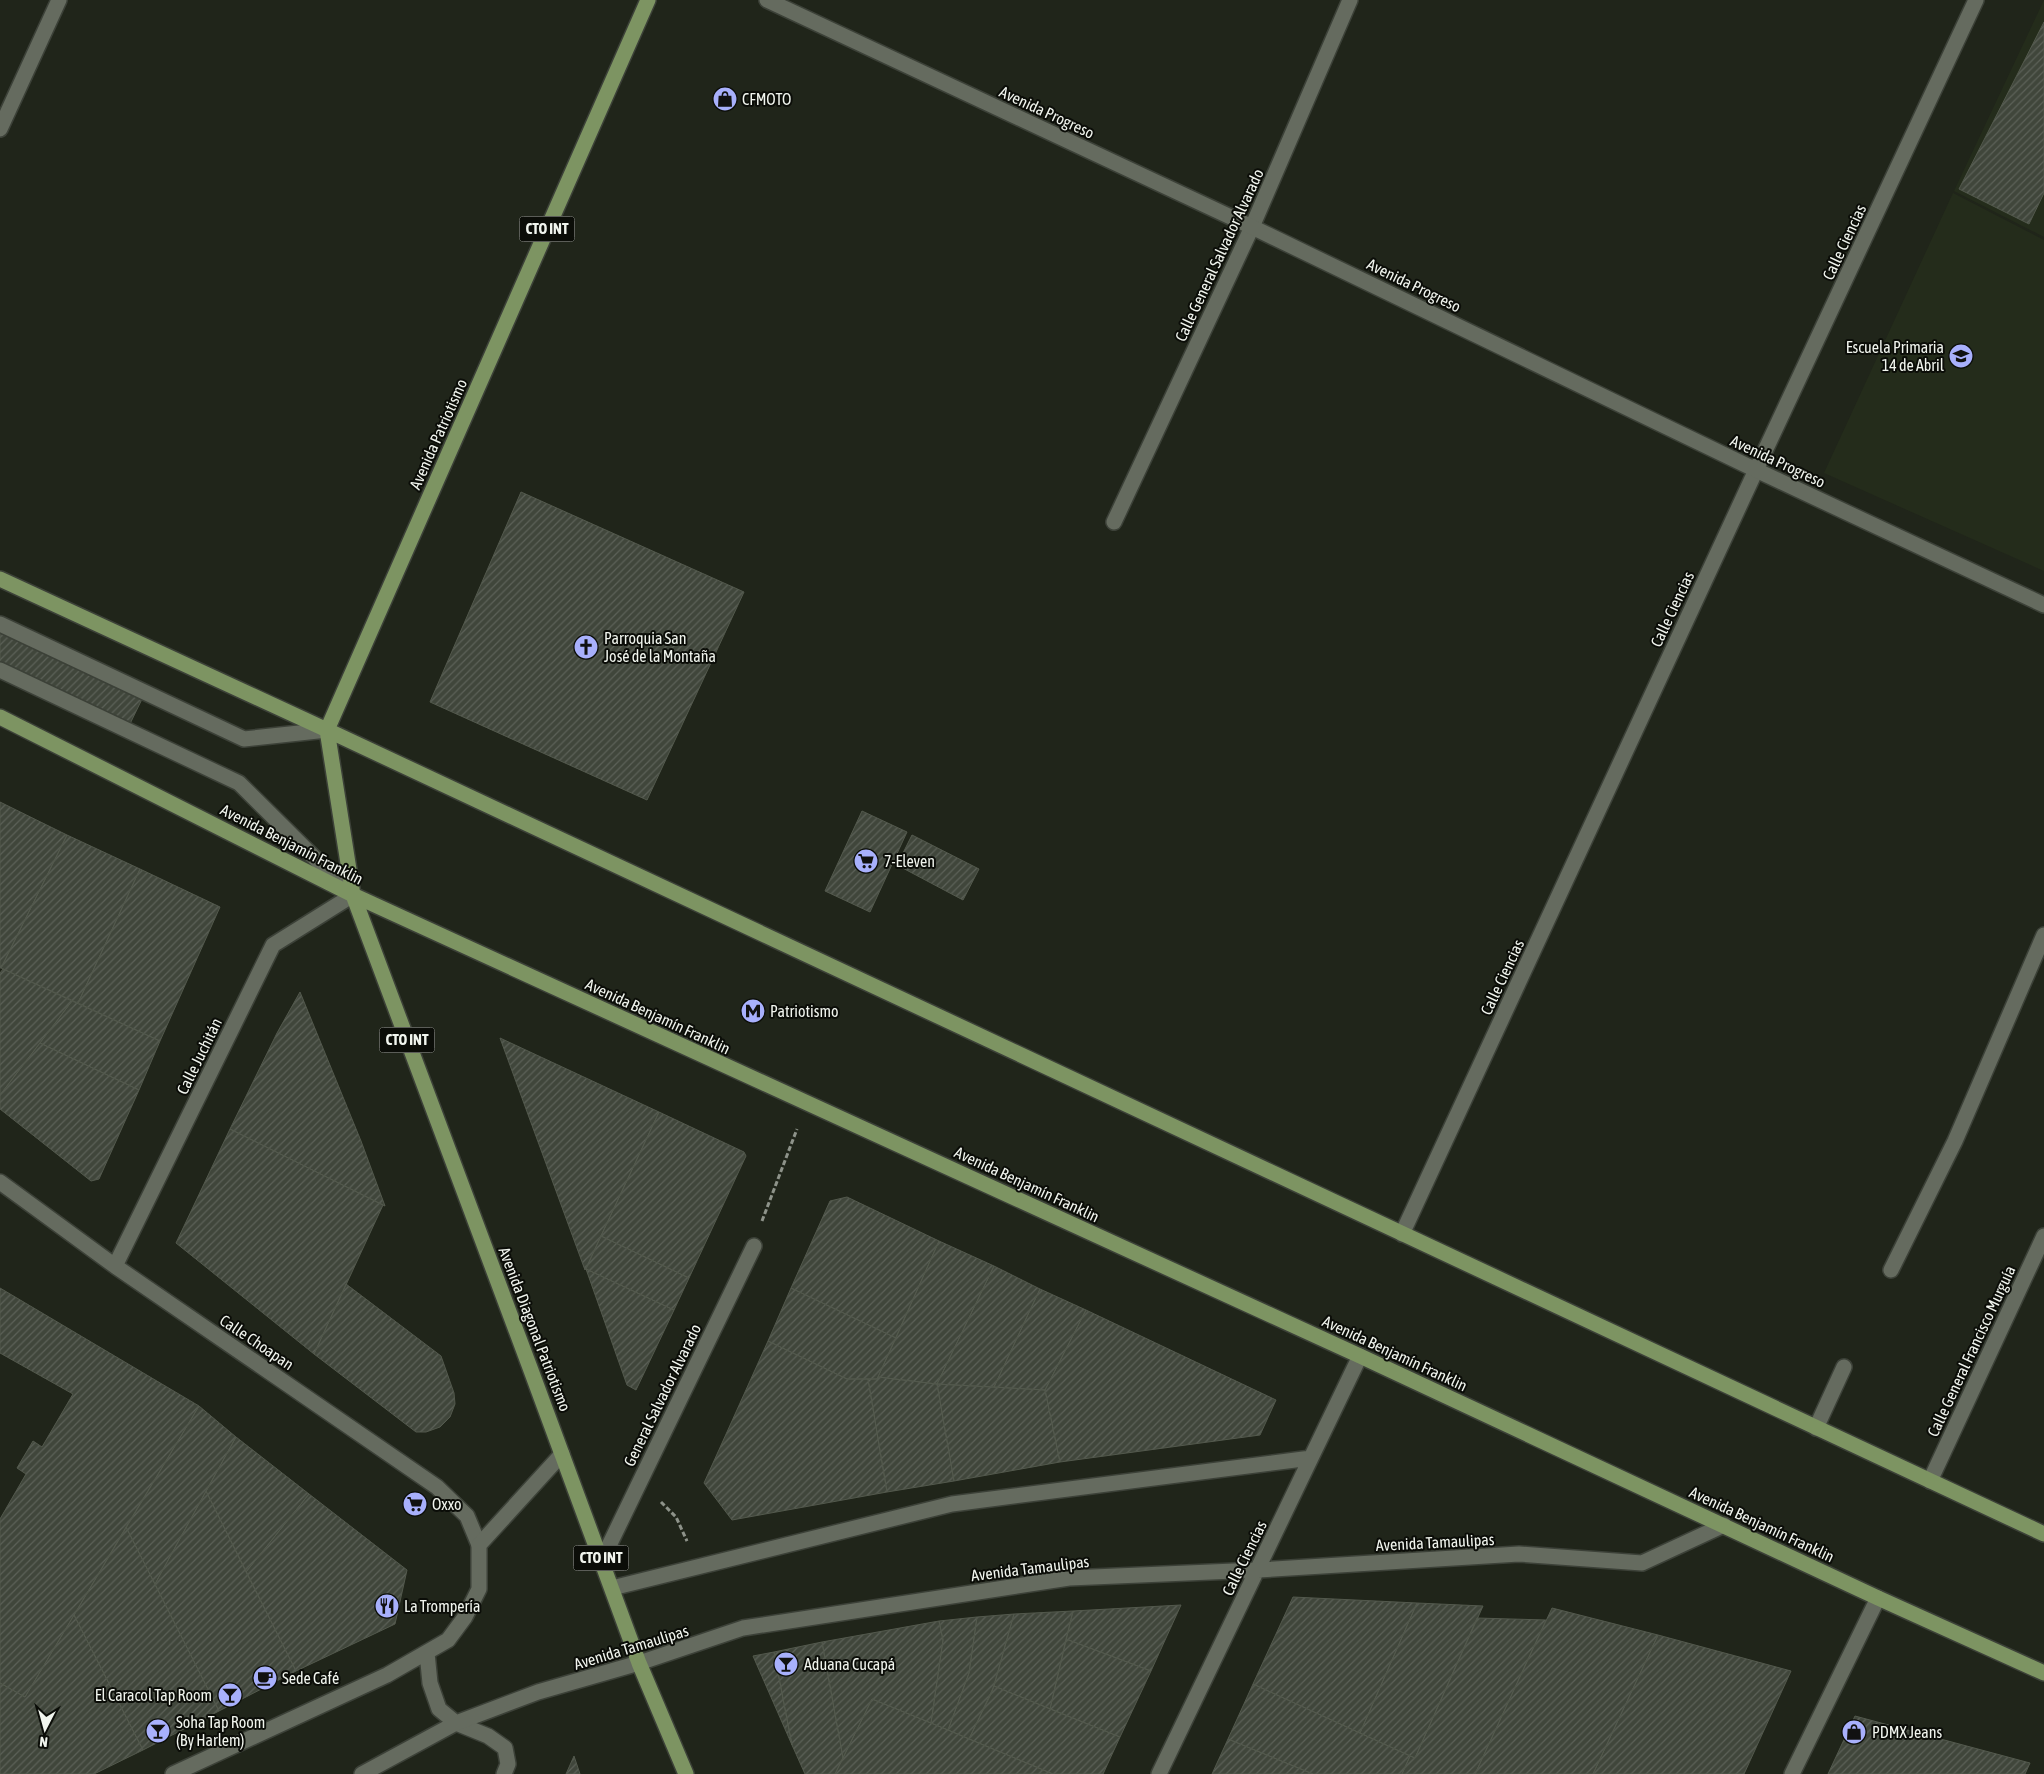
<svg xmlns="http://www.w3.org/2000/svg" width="2044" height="1774" viewBox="0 0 2044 1774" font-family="'Asap Condensed',sans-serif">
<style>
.built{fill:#242c1b}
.building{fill:url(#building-hatch);stroke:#53594d}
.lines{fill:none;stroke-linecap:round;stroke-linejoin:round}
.lane-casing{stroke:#3c4138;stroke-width:18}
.street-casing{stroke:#3c4138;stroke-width:18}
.secondary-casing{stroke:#3c4138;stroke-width:18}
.primary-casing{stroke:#3c4138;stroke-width:18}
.path{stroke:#8e938a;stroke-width:3;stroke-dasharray:5 2.5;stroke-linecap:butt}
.lane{stroke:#656b5f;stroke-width:15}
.street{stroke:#656b5f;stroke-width:15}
.secondary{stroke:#656b5f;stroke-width:15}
.primary{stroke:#7d9462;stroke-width:15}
.labels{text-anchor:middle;stroke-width:4;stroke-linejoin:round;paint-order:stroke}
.shield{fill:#0b0d08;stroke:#acafa9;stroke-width:1}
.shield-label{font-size:15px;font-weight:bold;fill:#f1f5ee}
.poi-label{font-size:16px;fill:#f1f5ee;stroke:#0b0d08;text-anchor:start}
.street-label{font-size:16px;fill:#f1f5ee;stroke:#0b0d08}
</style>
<defs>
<pattern id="building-hatch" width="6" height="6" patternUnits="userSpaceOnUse" patternTransform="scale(1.25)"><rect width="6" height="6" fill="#40463b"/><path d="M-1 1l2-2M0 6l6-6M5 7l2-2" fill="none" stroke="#5c6158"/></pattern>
</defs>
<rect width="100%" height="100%" fill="#20251a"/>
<path class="built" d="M 2044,0 L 2044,237 L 1954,191 Z
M 1953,193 L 2044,240 L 2044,571 L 1824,473 Z"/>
<path class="building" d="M 2044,22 L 2044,193 L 2029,224 L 1959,189 Z
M 521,492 L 744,592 L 647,800 L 430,702 Z
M 0,627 L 144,695 L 126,732 L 0,672 Z
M 0,802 L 67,835 L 1,968 L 0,968 Z
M 862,811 L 907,832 L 870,912 L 825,891 Z
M 67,835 L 140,869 L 78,1003 L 1,968 Z
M 912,835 L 979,869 L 963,900 L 897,865 Z
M 140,869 L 220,907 L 160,1041 L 78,1003 Z
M 3,969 L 72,1001 L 0,1095 L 0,973 Z
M 300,992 L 361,1141 L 385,1206 L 230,1129 L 277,1033 Z
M 72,1001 L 160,1041 L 139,1090 L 40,1043 Z
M 500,1038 L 659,1112 L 585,1270 Z
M 40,1043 L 139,1090 L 99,1179 L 91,1181 L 0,1109 L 0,1095 Z
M 659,1112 L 744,1152 L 746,1156 L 689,1278 L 601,1236 Z
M 230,1129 L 383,1205 L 314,1354 L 176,1243 Z
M 847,1197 L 939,1241 L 896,1338 L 791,1288 L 830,1201 Z
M 601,1236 L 689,1278 L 674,1310 L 586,1269 Z
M 939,1241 L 994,1266 L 937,1384 L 878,1377 Z
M 994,1266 L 1040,1289 L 994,1387 L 937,1384 Z
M 586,1269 L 674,1310 L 636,1390 L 627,1385 Z
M 346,1284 L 441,1356 L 454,1393 L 455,1404 L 450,1417 L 440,1427 L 426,1432 L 416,1432 L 314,1354 Z
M 0,1288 L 199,1406 L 25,1697 L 0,1683 L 0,1519 L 26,1474 L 17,1468 L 33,1441 L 42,1447 L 73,1394 L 0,1353 Z
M 791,1288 L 896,1338 L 877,1379 L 847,1379 L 768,1341 Z
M 1040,1289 L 1086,1310 L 1045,1390 L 994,1387 Z
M 1086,1310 L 1276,1400 L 1260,1435 L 1060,1462 L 1045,1390 Z
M 768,1341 L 847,1379 L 868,1379 L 887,1492 L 732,1520 L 704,1483 Z
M 878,1377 L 937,1384 L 954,1481 L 887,1492 L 868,1379 L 877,1379 Z
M 937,1384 L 1045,1390 L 1060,1462 L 954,1481 Z
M 199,1406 L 236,1437 L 155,1584 L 126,1527 Z
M 236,1437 L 309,1494 L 246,1572 L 206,1491 Z
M 206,1491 L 296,1671 L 219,1711 L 155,1584 Z
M 309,1494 L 407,1570 L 395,1624 L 296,1671 L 246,1572 Z
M 126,1527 L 219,1711 L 143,1750 L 74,1615 Z
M 1293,1597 L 1417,1603 L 1360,1733 L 1253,1684 Z
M 1417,1603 L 1483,1606 L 1415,1758 L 1360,1733 Z
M 1181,1605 L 1151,1671 L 1066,1639 L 1073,1611 Z
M 1552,1608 L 1658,1635 L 1593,1774 L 1475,1774 Z
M 1073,1611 L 1050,1709 L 994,1686 L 1014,1614 Z
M 1014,1614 L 992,1692 L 969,1739 L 948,1730 L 969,1673 L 977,1617 Z
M 74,1615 L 143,1750 L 94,1774 L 0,1774 L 0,1683 L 25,1697 Z
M 977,1617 L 969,1673 L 948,1730 L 931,1723 L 943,1640 L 939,1621 Z
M 1477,1618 L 1546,1620 L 1475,1774 L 1402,1774 L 1410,1756 L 1415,1758 Z
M 939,1621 L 943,1640 L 931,1723 L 872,1699 L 843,1758 L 822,1642 Z
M 1658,1635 L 1791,1671 L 1744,1774 L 1593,1774 Z
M 1066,1639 L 1151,1671 L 1120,1737 L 1050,1709 Z
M 822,1642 L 843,1758 L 835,1774 L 805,1774 L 792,1745 L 774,1652 Z
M 774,1652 L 792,1745 L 753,1656 Z
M 1253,1684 L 1410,1756 L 1402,1774 L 1313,1774 L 1228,1739 Z
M 994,1686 L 1120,1737 L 1103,1774 L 1053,1774 L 969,1739 Z
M 872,1699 L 948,1730 L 1053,1774 L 835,1774 Z
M 1855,1716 L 2030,1763 L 2025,1774 L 1828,1774 Z
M 1228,1739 L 1313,1774 L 1212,1774 Z
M 574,1756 L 580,1774 L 566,1774 Z"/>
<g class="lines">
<defs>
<path id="lane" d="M 0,624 L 244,739 L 327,730
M 0,670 L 239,783 L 348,891
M 1891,1270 L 1955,1141 L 2044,935
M 1816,1428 L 1844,1367"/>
<path id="street" d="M 0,129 L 59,0
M 1114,522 L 1252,227 L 1350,0
M 0,1182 L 115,1266 L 437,1487 L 467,1516 L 479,1545
M 1402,1234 L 1756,470 L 1976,0
M 115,1266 L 273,945 L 353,895
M 1930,1481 L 2044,1236
M 602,1560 L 754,1246
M 612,1588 L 952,1504 L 1311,1458
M 639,1663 L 743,1628 L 1069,1578 L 1258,1570 L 1519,1554 L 1642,1563 L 1724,1525
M 456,1723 L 488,1736 L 505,1748 L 508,1764 L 504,1774
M 1159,1774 L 1360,1356
M 1792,1774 L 1878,1598"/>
<path id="secondary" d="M 767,0 L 1252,227 L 1756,470 L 2044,605
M 427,1653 L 430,1683 L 439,1709 L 456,1723
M 173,1774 L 387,1675 L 448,1640 L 465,1617 L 479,1589 L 479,1545 L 562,1454
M 362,1774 L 456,1723 L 538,1692 L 639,1663"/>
<path id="primary" d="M 648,0 L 327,730 L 353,895 L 532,1373 L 639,1663 L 686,1774
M 0,579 L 327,730 L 2044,1534
M 0,717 L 353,895 L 1360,1356 L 1878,1598 L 2044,1673"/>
</defs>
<use href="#lane" class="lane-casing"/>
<use href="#street" class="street-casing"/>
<use href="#secondary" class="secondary-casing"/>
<use href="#primary" class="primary-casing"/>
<path class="path" d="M 762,1221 L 797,1129
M 661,1502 L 676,1517 L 687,1541"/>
<use href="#lane" class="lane"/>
<use href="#street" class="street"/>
<use href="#secondary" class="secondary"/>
<use href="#primary" class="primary"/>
</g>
<defs>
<symbol id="shop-disc" viewBox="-11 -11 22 22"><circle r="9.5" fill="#a8b0fc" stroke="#0b0d08"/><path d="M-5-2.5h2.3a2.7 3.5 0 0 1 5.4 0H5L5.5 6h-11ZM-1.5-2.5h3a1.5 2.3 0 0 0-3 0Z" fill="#111"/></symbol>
<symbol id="school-disc" viewBox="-11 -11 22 22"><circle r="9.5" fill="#a8b0fc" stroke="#0b0d08"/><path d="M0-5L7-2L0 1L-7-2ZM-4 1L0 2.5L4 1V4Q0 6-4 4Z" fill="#111"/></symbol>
<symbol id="church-disc" viewBox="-11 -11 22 22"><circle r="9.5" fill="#a8b0fc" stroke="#0b0d08"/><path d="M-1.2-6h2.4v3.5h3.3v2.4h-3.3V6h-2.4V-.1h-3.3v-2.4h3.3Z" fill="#111"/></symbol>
<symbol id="supermarket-disc" viewBox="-11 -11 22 22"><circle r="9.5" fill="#a8b0fc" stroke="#0b0d08"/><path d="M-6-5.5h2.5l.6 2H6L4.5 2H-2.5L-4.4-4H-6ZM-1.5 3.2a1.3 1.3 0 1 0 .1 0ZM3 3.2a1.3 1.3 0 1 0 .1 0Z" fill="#111"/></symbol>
<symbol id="metro-disc" viewBox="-11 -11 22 22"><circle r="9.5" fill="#a8b0fc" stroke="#0b0d08"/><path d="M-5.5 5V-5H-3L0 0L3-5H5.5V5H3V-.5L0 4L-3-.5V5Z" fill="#111"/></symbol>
<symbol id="restaurant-disc" viewBox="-11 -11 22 22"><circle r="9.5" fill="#a8b0fc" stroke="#0b0d08"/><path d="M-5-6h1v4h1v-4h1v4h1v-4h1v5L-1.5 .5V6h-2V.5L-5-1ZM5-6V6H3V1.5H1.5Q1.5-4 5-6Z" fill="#111"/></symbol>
<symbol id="bar-disc" viewBox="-11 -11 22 22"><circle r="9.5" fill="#a8b0fc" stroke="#0b0d08"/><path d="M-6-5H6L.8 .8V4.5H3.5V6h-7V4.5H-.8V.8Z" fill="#111"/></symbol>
<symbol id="cafe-disc" viewBox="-11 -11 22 22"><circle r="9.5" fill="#a8b0fc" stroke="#0b0d08"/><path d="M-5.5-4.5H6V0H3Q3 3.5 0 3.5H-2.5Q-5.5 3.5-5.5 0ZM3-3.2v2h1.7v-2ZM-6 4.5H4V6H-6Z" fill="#111"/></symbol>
</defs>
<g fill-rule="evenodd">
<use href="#shop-disc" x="711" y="85" width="28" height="28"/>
<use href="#school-disc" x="1947" y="342" width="28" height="28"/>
<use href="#church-disc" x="572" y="633" width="28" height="28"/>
<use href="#supermarket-disc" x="852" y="847" width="28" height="28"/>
<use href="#metro-disc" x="739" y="997" width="28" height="28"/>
<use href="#supermarket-disc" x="401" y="1490" width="28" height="28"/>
<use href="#restaurant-disc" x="373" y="1592" width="28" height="28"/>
<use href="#bar-disc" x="772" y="1650" width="28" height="28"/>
<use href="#cafe-disc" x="251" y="1664" width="28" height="28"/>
<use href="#bar-disc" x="216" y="1681" width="28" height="28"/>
<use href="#bar-disc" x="144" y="1717" width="28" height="28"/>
<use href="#shop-disc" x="1840" y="1718" width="28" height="28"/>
</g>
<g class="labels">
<g class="shield">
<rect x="519.5" y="216.5" width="55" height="25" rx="4"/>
<rect x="379.5" y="1027.5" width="55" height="25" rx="4"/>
<rect x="573.5" y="1545.5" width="55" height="25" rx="4"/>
</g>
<g class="shield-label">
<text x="547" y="234">CTO INT</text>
<text x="407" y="1045">CTO INT</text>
<text x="601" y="1563">CTO INT</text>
</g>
<g class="poi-label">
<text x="742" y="105">CFMOTO</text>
<text x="1944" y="353" text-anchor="end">Escuela Primaria<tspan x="1944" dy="18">14 de Abril</tspan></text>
<text x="604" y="644">Parroquia San<tspan x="604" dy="18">José de la Montaña</tspan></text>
<text x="884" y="867">7-Eleven</text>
<text x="770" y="1017">Patriotismo</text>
<text x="432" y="1510">Oxxo</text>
<text x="404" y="1612">La Trompería</text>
<text x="804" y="1670">Aduana Cucapá</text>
<text x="282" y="1684">Sede Café</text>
<text x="212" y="1701" text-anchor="end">El Caracol Tap Room</text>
<text x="176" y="1728">Soha Tap Room<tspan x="176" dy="18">(By Harlem)</tspan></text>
<text x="1872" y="1738">PDMX Jeans</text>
</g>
<g class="street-label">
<text transform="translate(1047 112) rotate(25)" y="6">Avenida Progreso</text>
<text transform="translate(1844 242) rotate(-65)" y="6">Calle Ciencias</text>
<text transform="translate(1219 255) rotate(-65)" y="6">Calle General Salvador Alvarado</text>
<text transform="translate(1414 285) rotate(26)" y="6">Avenida Progreso</text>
<text transform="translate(438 434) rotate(-66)" y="6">Avenida Patriotismo</text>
<text transform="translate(1778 461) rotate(25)" y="6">Avenida Progreso</text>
<text transform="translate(1672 609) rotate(-65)" y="6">Calle Ciencias</text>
<text transform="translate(292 844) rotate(27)" y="6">Avenida Benjamín Franklin</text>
<text transform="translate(1502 977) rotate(-65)" y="6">Calle Ciencias</text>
<text transform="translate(658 1016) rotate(25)" y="6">Avenida Benjamín Franklin</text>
<text transform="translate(199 1056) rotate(-64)" y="6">Calle Juchitán</text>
<text transform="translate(1027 1184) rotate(25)" y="6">Avenida Benjamín Franklin</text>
<text transform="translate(535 1329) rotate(69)" y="6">Avenida Diagonal Patriotismo</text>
<text transform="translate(257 1342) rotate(34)" y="6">Calle Choapan</text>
<text transform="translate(1971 1351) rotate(-65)" y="6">Calle General Francisco Murguía</text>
<text transform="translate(1395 1353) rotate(25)" y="6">Avenida Benjamín Franklin</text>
<text transform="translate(662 1395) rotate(-64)" y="6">General Salvador Alvarado</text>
<text transform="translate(1762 1524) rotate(25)" y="6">Avenida Benjamín Franklin</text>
<text transform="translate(1435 1542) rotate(-3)" y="6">Avenida Tamaulipas</text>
<text transform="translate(1244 1558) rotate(-64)" y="6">Calle Ciencias</text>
<text transform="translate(1030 1568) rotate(-7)" y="6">Avenida Tamaulipas</text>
<text transform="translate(631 1647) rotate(-17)" y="6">Avenida Tamaulipas</text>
</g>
</g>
<g transform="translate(45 1729) rotate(186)" stroke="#0b0d08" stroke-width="4" paint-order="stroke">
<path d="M0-4L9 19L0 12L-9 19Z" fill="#f1f5ee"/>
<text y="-8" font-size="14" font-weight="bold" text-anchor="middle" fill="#f1f5ee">N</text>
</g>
</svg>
